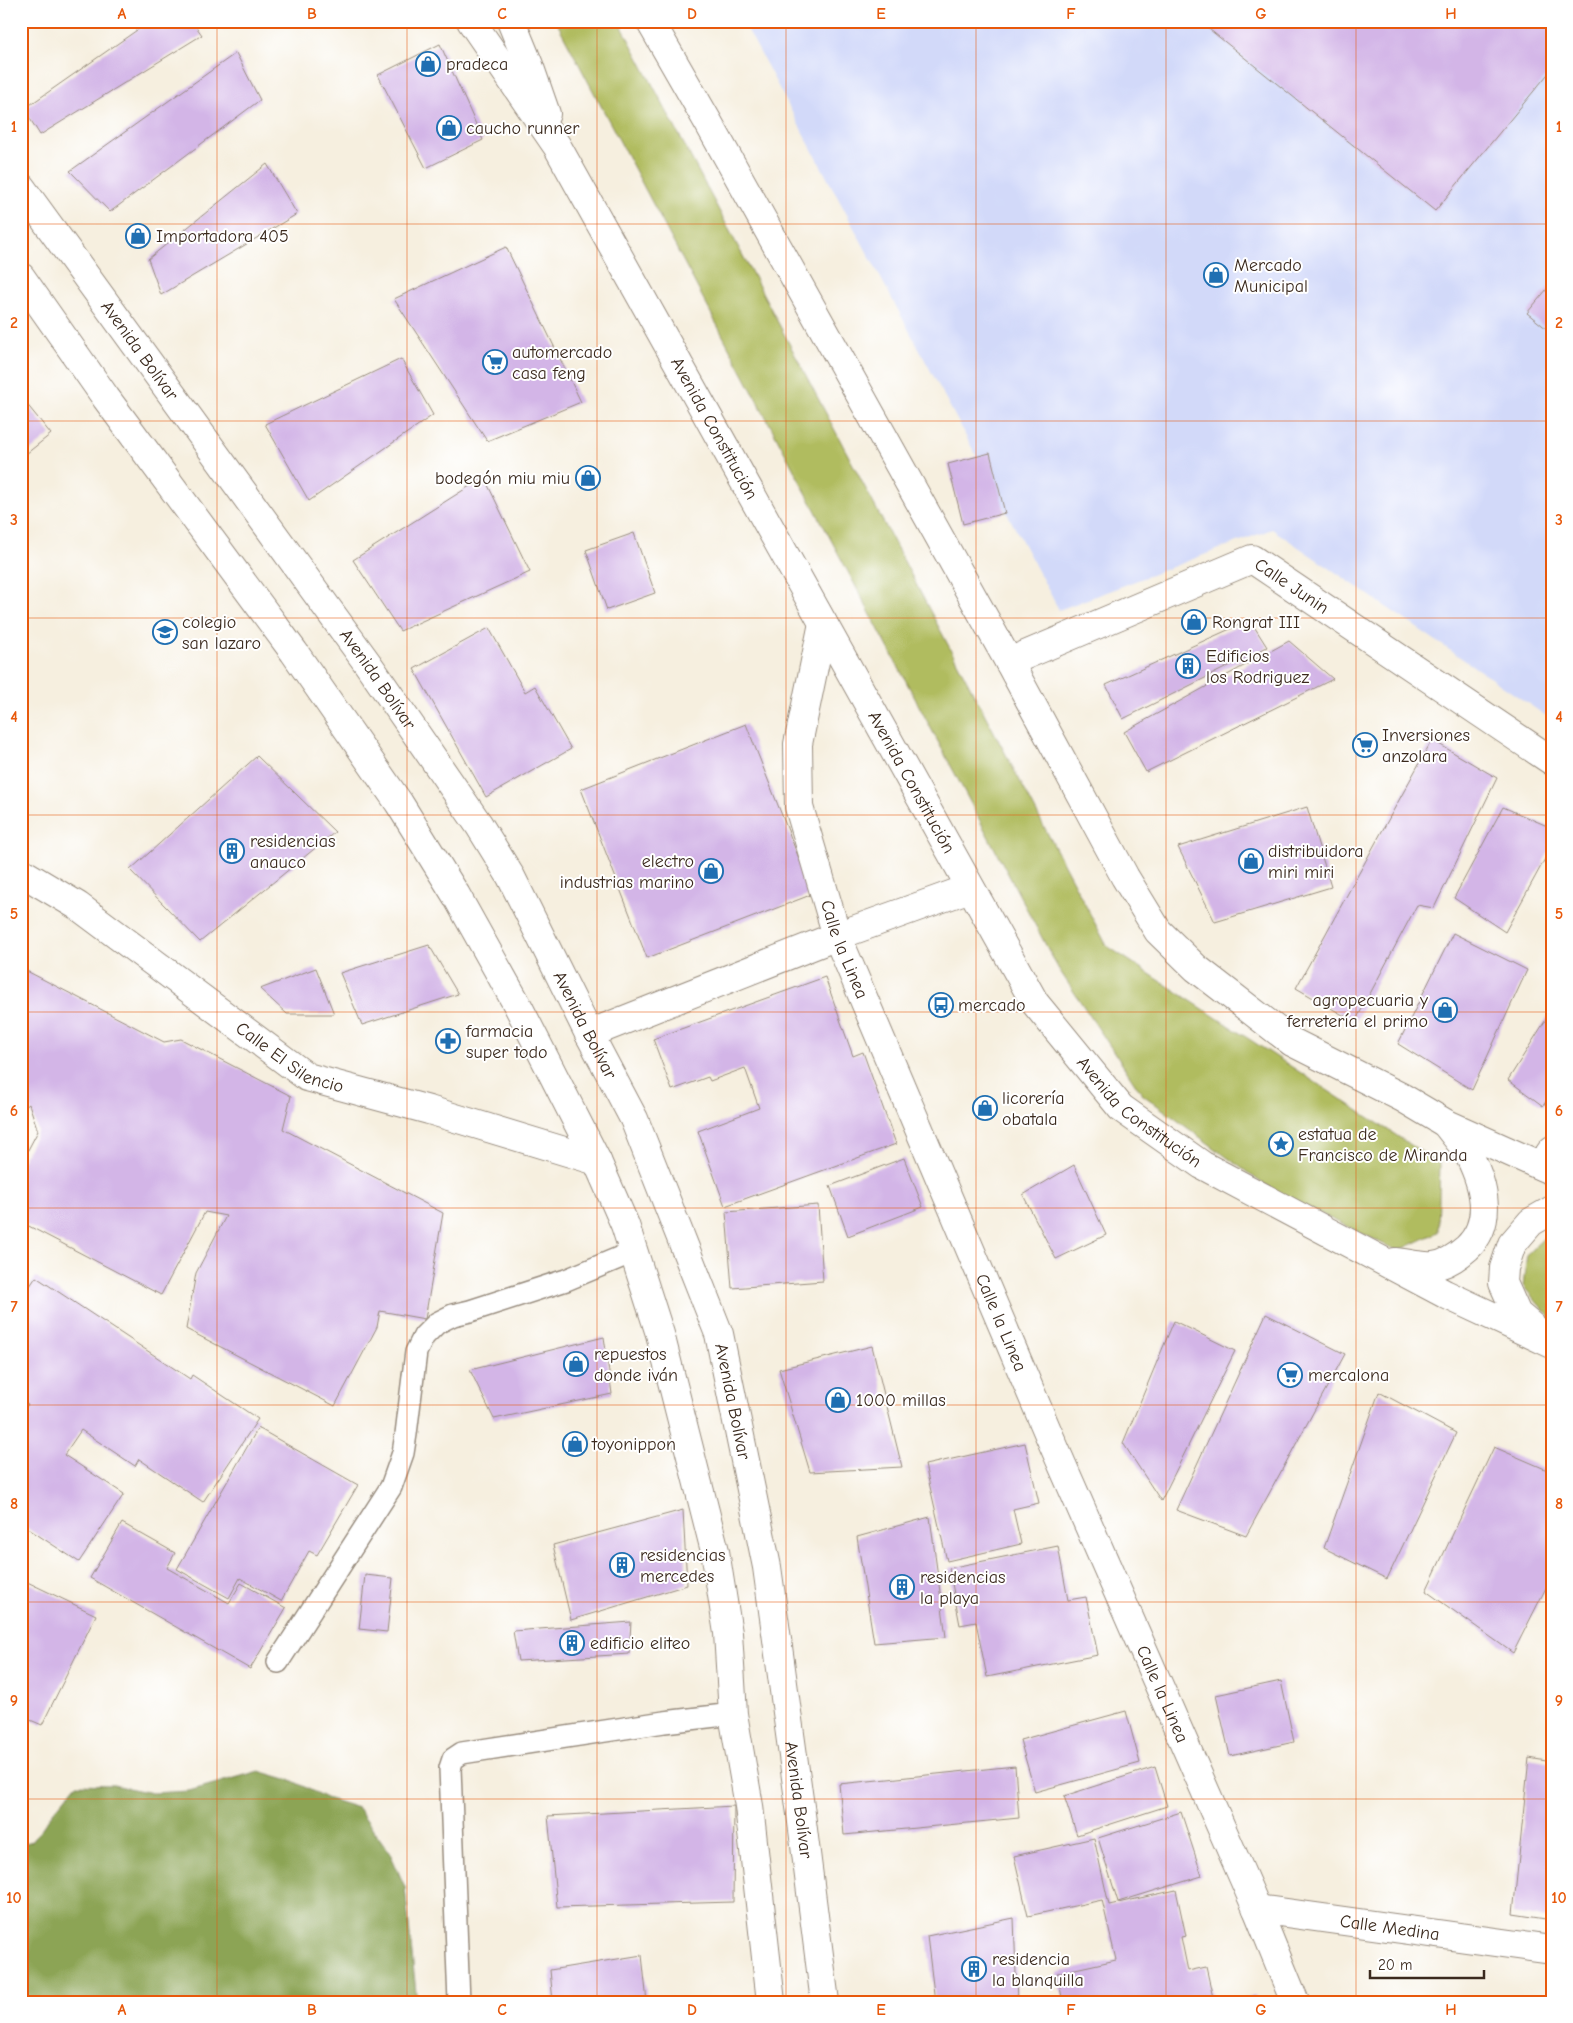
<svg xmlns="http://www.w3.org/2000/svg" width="1573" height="2023" viewBox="0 0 1573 2023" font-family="'Comic Neue',sans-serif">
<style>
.built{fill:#d2d9f9}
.green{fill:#b0bc5e;stroke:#76733e}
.forest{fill:#8ca455;stroke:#64673a}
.building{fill:#d3b5e7}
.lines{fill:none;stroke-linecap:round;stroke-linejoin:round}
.lane-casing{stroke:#988c7e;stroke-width:24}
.street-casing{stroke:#988c7e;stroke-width:30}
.secondary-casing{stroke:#988c7e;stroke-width:30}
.lane{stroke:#fff;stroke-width:21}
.street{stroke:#fff;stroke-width:28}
.secondary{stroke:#fff;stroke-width:28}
.grid{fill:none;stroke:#e8590c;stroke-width:1;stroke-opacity:0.55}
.labels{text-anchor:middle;stroke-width:4;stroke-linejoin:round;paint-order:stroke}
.poi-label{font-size:18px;fill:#3b2a1e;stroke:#fff;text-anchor:start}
.street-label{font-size:18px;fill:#3b2a1e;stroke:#fff}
.neatline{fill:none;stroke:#e8590c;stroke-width:2}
.grid-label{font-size:16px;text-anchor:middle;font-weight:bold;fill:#e8590c}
</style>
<rect width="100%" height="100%" fill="#fff"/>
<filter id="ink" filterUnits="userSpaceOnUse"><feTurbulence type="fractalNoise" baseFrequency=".02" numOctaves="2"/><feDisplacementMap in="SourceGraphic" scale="10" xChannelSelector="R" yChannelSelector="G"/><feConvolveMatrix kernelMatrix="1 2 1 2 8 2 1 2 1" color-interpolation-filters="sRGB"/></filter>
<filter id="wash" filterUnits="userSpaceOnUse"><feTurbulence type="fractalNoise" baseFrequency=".0096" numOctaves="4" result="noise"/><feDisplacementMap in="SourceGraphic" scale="20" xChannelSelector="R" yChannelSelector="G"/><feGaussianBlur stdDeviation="1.12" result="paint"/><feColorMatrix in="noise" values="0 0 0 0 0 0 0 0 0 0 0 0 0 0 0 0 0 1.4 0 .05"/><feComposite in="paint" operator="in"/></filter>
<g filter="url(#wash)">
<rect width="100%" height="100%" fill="#f6efdf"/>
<path class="built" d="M 743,21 L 1552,21 L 1552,720 L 1272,529 L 1059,610 Z"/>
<path class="green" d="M 556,21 L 619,21 L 1107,946 L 1440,1164 L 1438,1232 L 1398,1251 L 1271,1190 L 1142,1094 L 1058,968 Z
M 1550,1232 L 1552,1232 L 1552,1320 L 1523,1286 L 1527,1254 Z"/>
<path class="forest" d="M 259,1771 L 293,1781 L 326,1798 L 358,1808 L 390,1853 L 405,1887 L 417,2002 L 21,2002 L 21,1844 L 33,1841 L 53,1812 L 77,1784 L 114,1785 L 152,1793 L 189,1791 Z"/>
<g id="blocks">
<path class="building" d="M 150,21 L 192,21 L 202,35 L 40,135 L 24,109 Z
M 1199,21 L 1552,21 L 1552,69 L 1435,211 Z
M 440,44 L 483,140 L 426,168 L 378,75 Z
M 236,53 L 260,100 L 110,212 L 70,171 Z
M 267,164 L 297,214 L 161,295 L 148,259 Z
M 506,247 L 581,402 L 487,441 L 394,299 Z
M 1552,283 L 1552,333 L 1527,313 Z
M 401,359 L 433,415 L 309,501 L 265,424 Z
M 21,397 L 51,434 L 21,458 Z
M 990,453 L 1005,513 L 963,524 L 948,464 Z
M 484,477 L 530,572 L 400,631 L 353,560 Z
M 634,533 L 655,593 L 607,610 L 586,550 Z
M 1250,620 L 1267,647 L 1123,719 L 1106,685 Z
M 489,628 L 525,692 L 535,686 L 571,749 L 486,797 L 414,669 Z
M 1289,641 L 1333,679 L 1146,772 L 1124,732 Z
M 746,724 L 813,894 L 647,958 L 581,789 Z
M 1432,740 L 1497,778 L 1434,908 L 1417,905 L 1355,1022 L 1296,988 Z
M 257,756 L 335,832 L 200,942 L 130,870 Z
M 1307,807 L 1331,887 L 1215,922 L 1178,847 Z
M 1503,807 L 1552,828 L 1552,846 L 1505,932 L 1454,898 Z
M 1453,933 L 1527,970 L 1472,1090 L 1398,1044 Z
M 429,945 L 458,994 L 362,1025 L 340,973 Z
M 21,968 L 164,1042 L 181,1039 L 291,1096 L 283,1129 L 443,1213 L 425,1319 L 380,1311 L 377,1327 L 335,1406 L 186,1329 L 196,1273 L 226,1216 L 205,1212 L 161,1295 L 21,1222 L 21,1163 L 38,1131 L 29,1104 L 21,1110 Z
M 316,968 L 334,1014 L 287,1014 L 260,989 Z
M 825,977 L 853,1056 L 863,1052 L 896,1144 L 725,1206 L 698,1131 L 759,1108 L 745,1068 L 710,1081 L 708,1077 L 672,1090 L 653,1039 Z
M 1552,1010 L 1552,1092 L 1543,1106 L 1508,1080 Z
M 904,1158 L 923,1207 L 848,1236 L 830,1186 Z
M 1074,1165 L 1106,1235 L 1056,1259 L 1023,1195 Z
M 818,1205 L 823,1281 L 732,1288 L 726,1212 Z
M 36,1277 L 190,1379 L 192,1375 L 258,1419 L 203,1502 L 139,1459 L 135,1466 L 81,1430 L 64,1455 L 124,1494 L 79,1562 L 21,1524 L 21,1415 L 28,1404 L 21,1399 L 21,1299 Z
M 1266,1314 L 1345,1354 L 1246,1536 L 1176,1510 Z
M 1174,1321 L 1235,1351 L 1161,1501 L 1123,1443 Z
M 604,1337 L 612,1394 L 494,1419 L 470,1370 Z
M 872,1346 L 902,1467 L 810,1472 L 779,1369 Z
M 1379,1392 L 1456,1433 L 1387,1579 L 1324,1548 Z
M 258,1428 L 358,1485 L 317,1555 L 309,1551 L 281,1601 L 240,1578 L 229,1598 L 177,1569 Z
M 1025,1443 L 1039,1503 L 1013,1509 L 1021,1544 L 947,1561 L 925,1465 Z
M 1494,1447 L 1552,1472 L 1552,1576 L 1513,1653 L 1426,1591 Z
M 683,1510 L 687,1585 L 571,1620 L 553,1545 Z
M 930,1517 L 946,1637 L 874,1643 L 857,1537 Z
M 122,1523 L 175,1553 L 167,1568 L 229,1603 L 241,1583 L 286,1608 L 250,1669 L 90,1578 Z
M 1058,1546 L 1068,1600 L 1086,1597 L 1098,1655 L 987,1677 L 976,1622 L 960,1625 L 949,1568 Z
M 365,1575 L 393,1578 L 387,1632 L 359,1629 Z
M 21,1579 L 96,1615 L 42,1725 L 21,1716 Z
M 631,1622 L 629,1654 L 518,1661 L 513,1631 Z
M 1281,1681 L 1294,1742 L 1230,1756 L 1216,1695 Z
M 1126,1711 L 1140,1763 L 1035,1792 L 1020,1740 Z
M 1529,1758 L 1552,1762 L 1552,1920 L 1513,1914 Z
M 1015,1766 L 1019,1818 L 844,1835 L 839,1784 Z
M 1155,1767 L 1167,1806 L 1077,1835 L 1064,1796 Z
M 734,1806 L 733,1902 L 557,1907 L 548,1816 Z
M 1181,1812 L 1202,1876 L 1118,1902 L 1098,1838 Z
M 1094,1838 L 1109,1905 L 1176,1890 L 1186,1936 L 1181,1937 L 1188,1971 L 1206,1967 L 1214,2002 L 1063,2002 L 1057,1973 L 1116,1960 L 1102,1900 L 1028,1916 L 1014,1856 Z
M 1014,1918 L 1017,2002 L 935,2002 L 927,1936 Z
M 642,1955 L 647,2002 L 553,2002 L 550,1970 Z
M 1255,1996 L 1256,2002 L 1236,2002 L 1236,2001 Z"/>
</g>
</g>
<g filter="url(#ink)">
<use href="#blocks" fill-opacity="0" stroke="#988c7e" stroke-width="1"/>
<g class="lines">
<defs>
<path id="lane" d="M 278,1662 L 391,1487 L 403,1453 L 406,1434 L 416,1352 L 424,1336 L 437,1323 L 453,1315 L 470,1311 L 566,1280 L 633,1252
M 459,2002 L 450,1768 L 453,1759 L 462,1753 L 664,1722 L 733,1714"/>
<g id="street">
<path id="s1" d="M 823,623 L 798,744 L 799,807 L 837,936 L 1049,1435 L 1257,1909 L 1295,2002"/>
<path id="s2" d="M 1009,662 L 1252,559 L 1552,761"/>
<path id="s3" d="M 21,872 L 78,906 L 307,1077 L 429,1110 L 597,1161"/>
<path d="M 589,1034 L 837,936 L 970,888"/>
<path d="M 1541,1166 L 1552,1150"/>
<path id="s4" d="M 1257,1909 L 1552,1950"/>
</g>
<g id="secondary">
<path id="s5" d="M 471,21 L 557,146 L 1035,1003 L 1121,1108 L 1202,1165 L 1445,1294 L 1552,1344"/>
<path d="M 511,21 L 529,65 L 546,114"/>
<path d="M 650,21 L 708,122 L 1009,662 L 1125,877 L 1158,931 L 1196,968 L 1292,1042 L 1403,1098 L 1445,1123 L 1552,1171"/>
<path id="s6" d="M 21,187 L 368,664 L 479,825 L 511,877 L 589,1034 L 634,1119 L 719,1334 L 767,1567 L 801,1814 L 825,2002"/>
<path d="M 21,277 L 106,398 L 294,652 L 399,803 L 456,895 L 518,1006 L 597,1161 L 625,1225 L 660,1334 L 715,1551 L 728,1633 L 733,1714 L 749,1806 L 771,2002"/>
<path d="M 1395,1262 C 1407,1263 1421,1267 1433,1266 C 1445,1265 1459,1255 1467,1248 C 1494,1223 1484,1185 1469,1155 C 1463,1144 1453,1134 1446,1124"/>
<path d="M 1537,1331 L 1517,1314 L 1503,1283 L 1504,1268 L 1512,1244 L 1531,1222 L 1552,1210"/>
</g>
</defs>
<use href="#lane" class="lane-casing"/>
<use href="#street" class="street-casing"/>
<use href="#secondary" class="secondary-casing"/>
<use href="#lane" class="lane"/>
<use href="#street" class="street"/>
<use href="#secondary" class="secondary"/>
</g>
</g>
<path class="grid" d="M 217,21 L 217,2002M 407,21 L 407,2002M 597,21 L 597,2002M 786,21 L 786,2002M 976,21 L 976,2002M 1166,21 L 1166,2002M 1356,21 L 1356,2002M 21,224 L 1552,224M 21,421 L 1552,421M 21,618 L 1552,618M 21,815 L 1552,815M 21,1012 L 1552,1012M 21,1208 L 1552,1208M 21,1405 L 1552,1405M 21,1602 L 1552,1602M 21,1799 L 1552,1799"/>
<defs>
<symbol id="shop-ring" viewBox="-11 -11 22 22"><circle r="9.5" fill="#fff" stroke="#1f6fb2" stroke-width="1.5"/><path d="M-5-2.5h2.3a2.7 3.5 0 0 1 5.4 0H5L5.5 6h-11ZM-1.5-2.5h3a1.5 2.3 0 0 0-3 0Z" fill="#1f6fb2"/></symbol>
<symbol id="supermarket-ring" viewBox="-11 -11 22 22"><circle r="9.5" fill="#fff" stroke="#1f6fb2" stroke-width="1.5"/><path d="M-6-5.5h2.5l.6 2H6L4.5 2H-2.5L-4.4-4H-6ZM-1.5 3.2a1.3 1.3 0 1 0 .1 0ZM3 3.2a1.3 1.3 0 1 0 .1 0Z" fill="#1f6fb2"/></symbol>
<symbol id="school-ring" viewBox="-11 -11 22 22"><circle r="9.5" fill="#fff" stroke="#1f6fb2" stroke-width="1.5"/><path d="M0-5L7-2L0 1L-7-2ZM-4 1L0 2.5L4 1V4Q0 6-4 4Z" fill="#1f6fb2"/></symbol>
<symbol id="building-ring" viewBox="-11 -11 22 22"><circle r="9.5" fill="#fff" stroke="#1f6fb2" stroke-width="1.5"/><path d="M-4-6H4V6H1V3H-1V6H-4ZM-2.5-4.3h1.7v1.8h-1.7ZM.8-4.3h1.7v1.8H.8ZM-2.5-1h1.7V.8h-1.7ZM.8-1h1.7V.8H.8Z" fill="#1f6fb2"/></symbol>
<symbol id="bus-ring" viewBox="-11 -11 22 22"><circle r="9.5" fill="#fff" stroke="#1f6fb2" stroke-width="1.5"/><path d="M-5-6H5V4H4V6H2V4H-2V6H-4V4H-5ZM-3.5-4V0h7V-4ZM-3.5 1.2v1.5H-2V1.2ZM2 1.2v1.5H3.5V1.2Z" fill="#1f6fb2"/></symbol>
<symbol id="pharmacy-ring" viewBox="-11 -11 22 22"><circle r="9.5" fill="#fff" stroke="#1f6fb2" stroke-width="1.5"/><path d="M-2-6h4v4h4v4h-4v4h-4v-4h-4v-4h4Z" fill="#1f6fb2"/></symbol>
<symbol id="sight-ring" viewBox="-11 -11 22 22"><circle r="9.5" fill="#fff" stroke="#1f6fb2" stroke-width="1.5"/><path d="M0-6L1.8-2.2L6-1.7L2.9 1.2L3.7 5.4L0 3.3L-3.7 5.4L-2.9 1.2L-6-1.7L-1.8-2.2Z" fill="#1f6fb2"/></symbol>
</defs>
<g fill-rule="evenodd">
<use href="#shop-ring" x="414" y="50" width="28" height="28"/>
<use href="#shop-ring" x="435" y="114" width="28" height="28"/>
<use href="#shop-ring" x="124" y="222" width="28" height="28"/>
<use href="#shop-ring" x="1202" y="261" width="28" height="28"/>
<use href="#supermarket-ring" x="481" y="348" width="28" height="28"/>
<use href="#shop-ring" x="574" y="464" width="28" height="28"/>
<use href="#shop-ring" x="1180" y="608" width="28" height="28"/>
<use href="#school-ring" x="151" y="618" width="28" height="28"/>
<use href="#building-ring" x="1174" y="652" width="28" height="28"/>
<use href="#supermarket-ring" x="1351" y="731" width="28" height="28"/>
<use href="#building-ring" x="218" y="837" width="28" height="28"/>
<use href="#shop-ring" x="1237" y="847" width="28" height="28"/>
<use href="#shop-ring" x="697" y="857" width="28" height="28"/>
<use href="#bus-ring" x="927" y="991" width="28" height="28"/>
<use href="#shop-ring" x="1431" y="996" width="28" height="28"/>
<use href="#pharmacy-ring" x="434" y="1027" width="28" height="28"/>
<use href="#shop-ring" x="971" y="1094" width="28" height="28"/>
<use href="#sight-ring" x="1267" y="1130" width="28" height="28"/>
<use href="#shop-ring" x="562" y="1350" width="28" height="28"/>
<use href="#supermarket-ring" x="1276" y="1361" width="28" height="28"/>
<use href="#shop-ring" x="824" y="1386" width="28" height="28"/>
<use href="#shop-ring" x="561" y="1430" width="28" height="28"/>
<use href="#building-ring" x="608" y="1551" width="28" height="28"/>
<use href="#building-ring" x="888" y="1573" width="28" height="28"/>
<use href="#building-ring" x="558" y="1629" width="28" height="28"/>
<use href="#building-ring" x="960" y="1955" width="28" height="28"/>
</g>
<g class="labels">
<g class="poi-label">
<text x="446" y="70">pradeca</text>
<text x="466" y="134">caucho runner</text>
<text x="156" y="242">Importadora 405</text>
<text x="1234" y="271">Mercado<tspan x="1234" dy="21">Municipal</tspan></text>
<text x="512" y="358">automercado<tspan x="512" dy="21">casa feng</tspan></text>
<text x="570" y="484" text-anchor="end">bodegón miu miu</text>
<text x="182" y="628">colegio<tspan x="182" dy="21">san lazaro</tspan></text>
<text x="1212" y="628">Rongrat III</text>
<text x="1206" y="662">Edificios<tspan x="1206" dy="21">los Rodriguez</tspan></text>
<text x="1382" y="741">Inversiones<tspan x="1382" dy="21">anzolara</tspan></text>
<text x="250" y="847">residencias<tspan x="250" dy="21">anauco</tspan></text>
<text x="1268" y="857">distribuidora<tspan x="1268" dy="21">miri miri</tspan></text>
<text x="694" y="867" text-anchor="end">electro<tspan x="694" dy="21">industrias marino</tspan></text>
<text x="1428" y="1006" text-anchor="end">agropecuaria y<tspan x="1428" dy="21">ferretería el primo</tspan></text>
<text x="958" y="1011">mercado</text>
<text x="466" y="1037">farmacia<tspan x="466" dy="21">super todo</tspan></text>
<text x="1002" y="1104">licorería<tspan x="1002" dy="21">obatala</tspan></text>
<text x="1298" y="1140">estatua de<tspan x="1298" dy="21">Francisco de Miranda</tspan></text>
<text x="594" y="1360">repuestos<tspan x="594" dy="21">donde iván</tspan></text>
<text x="1308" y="1381">mercalona</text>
<text x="856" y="1406">1000 millas</text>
<text x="592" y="1450">toyonippon</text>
<text x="640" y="1561">residencias<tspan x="640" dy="21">mercedes</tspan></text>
<text x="920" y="1583">residencias<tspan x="920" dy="21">la playa</tspan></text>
<text x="590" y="1649">edificio eliteo</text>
<text x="992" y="1965">residencia<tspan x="992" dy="21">la blanquilla</tspan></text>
</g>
<g class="street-label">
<text dy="6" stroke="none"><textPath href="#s6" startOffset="202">Avenida Bolívar</textPath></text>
<text dy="6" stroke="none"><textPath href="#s5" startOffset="475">Avenida Constitución</textPath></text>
<text dy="6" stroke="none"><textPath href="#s2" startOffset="312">Calle Junin</textPath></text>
<text dy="6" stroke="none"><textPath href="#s6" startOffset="608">Avenida Bolívar</textPath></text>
<text dy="6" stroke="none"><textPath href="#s5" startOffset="880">Avenida Constitución</textPath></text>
<text dy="6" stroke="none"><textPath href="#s1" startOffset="336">Calle la Linea</textPath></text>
<text dy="6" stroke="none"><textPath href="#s6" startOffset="1012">Avenida Bolívar</textPath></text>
<text dy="6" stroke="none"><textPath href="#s3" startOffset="328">Calle El Silencio</textPath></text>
<text dy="6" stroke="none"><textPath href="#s5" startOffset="1285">Avenida Constitución</textPath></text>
<text dy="6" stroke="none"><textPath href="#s1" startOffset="741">Calle la Linea</textPath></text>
<text dy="6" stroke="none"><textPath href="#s6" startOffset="1418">Avenida Bolívar</textPath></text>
<text dy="6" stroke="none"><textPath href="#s1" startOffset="1146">Calle la Linea</textPath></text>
<text dy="6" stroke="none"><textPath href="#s6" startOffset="1822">Avenida Bolívar</textPath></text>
<text dy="6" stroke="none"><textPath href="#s4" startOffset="134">Calle Medina</textPath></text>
</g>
</g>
<rect width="1573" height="2023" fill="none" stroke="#fff" stroke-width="55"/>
<path d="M1370 1970v8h114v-8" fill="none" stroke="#3b2a1e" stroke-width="2.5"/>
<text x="1378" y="1970" font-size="15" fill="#3b2a1e" stroke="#ffffff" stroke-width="4" paint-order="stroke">20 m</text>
<rect x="28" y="28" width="1518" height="1968" class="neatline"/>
<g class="grid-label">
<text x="122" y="19">A</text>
<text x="312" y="19">B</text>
<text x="502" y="19">C</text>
<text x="692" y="19">D</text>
<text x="881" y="19">E</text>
<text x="1071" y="19">F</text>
<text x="1261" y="19">G</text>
<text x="1451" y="19">H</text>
<text x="14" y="132">1</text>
<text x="1559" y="132">1</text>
<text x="14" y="328">2</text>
<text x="1559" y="328">2</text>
<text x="14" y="525">3</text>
<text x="1559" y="525">3</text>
<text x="14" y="722">4</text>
<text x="1559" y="722">4</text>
<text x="14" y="919">5</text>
<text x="1559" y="919">5</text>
<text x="14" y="1116">6</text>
<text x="1559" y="1116">6</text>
<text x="14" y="1312">7</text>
<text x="1559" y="1312">7</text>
<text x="14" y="1509">8</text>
<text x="1559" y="1509">8</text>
<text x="14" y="1706">9</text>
<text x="1559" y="1706">9</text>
<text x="14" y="1903">10</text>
<text x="1559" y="1903">10</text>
<text x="122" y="2015">A</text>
<text x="312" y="2015">B</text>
<text x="502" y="2015">C</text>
<text x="692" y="2015">D</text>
<text x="881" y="2015">E</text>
<text x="1071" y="2015">F</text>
<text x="1261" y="2015">G</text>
<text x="1451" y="2015">H</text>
</g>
</svg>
